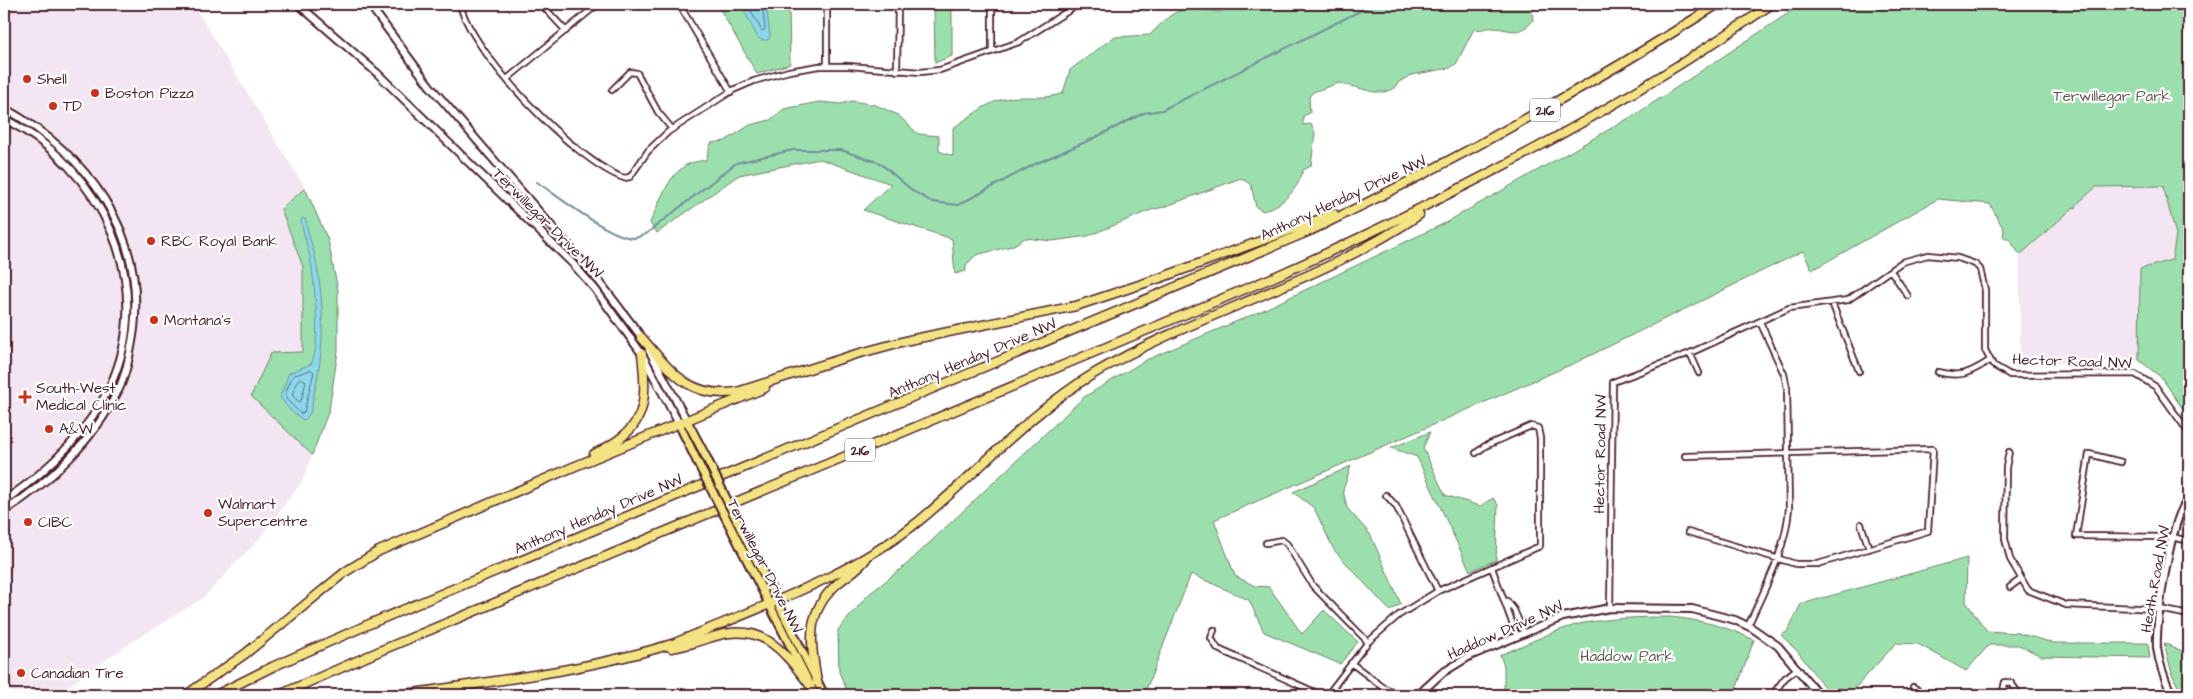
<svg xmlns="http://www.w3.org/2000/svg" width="2193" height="699" viewBox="0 0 2193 699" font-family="'Architects Daughter',sans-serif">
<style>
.built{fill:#f3e6f2}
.green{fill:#9be0ac;stroke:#72806c}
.water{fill:#8cd8eb;stroke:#728e9e}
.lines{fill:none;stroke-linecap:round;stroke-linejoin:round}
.shore{stroke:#646978;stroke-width:1}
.stream{stroke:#728e9e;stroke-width:2}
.street-casing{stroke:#4a1f2b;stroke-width:8}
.secondary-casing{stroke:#4a1f2b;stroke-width:10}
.primary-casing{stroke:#4a1f2b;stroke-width:11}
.highway-casing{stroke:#4a1f2b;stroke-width:11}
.street{stroke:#fff;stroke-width:4.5}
.secondary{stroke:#fff;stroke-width:6}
.primary{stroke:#f4e382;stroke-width:7}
.highway{stroke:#f4e382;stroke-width:8}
.primary-bridge-casing{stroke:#4a1f2b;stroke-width:11;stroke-linecap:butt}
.primary-bridge{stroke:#f4e382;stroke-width:7}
.poi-dot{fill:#c8321e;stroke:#fff;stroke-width:2}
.labels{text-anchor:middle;stroke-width:4.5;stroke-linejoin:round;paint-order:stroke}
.shield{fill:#fff;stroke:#80626b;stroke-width:1}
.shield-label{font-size:14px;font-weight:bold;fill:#4a1f2b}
.poi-label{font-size:15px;fill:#4a1f2b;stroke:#fff;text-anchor:start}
.park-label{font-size:15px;fill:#625952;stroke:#fff}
.street-label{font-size:15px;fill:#4a1f2b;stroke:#fff}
</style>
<rect width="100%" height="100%" fill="#fff"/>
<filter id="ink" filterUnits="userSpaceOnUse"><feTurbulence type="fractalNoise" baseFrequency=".02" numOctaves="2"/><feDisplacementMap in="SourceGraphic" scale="10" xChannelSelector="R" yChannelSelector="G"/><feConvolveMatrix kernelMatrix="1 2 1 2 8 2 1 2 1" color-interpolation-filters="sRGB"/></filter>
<g filter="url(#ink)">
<path class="built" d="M 4,4 L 193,4 L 305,188 L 328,240 L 338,291 L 338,351 L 329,410 L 303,480 L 258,540 L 203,598 L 132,642 L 55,695 L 4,695 Z
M 2163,186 L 2176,235 L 2172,260 L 2140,269 L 2139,360 L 2020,364 L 2020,255 L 2096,187 Z"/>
<path class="green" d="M 717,4 L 789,4 L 790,64 L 757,74 Z
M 934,4 L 952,4 L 952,56 L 935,63 Z
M 1233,4 L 1531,4 L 1533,21 C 1517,37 1512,29 1493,28 C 1486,27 1481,31 1474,29 L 1456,64 L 1450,68 L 1411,75 L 1399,82 L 1393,89 L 1384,92 L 1374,92 L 1339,83 L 1313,92 L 1309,97 L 1310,113 L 1303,116 L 1303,125 L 1311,124 L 1315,133 L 1311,166 L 1303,170 C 1298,190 1283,205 1263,211 L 1256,207 L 1251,185 L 1241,178 L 1164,207 L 1151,210 L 1088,236 L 1052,241 L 1025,238 L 1012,246 L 976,255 L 966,265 L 966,271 L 955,274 L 952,239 L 863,210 L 891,184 L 820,159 L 739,175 L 657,233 L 650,223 C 659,203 667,177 686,165 C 692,162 700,161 706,160 L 711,143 L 725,141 L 750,125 L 770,120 L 784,109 L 819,102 L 841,104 L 852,101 L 876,105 L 898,115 L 918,134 L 939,136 L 939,151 L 953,156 L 953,128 C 969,118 985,103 1004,99 C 1024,94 1045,101 1063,93 L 1070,70 L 1114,37 L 1150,35 C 1178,5 1181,7 1220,12 Z
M 1802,4 L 2189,4 L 2189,408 L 2182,408 L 2162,378 L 2139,360 L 2140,269 L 2172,260 L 2176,235 L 2163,186 L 2096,187 L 2077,204 L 2076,208 L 2074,207 L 2020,255 L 2009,239 L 2005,239 L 2003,235 L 2004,230 L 1990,204 L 1938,199 L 1812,270 L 1803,251 L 1577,362 L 1214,520 L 1235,576 L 1255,586 L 1269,587 L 1302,634 L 1324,610 L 1358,642 L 1340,664 L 1264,632 L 1249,600 L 1191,574 L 1144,695 L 849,695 L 839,672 L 838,630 L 868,595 L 907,564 L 1084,397 L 1146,360 L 1261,311 L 1445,223 L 1638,113 Z
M 305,188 L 328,240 L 338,291 L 338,351 L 329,410 L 312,455 L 251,396 L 271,353 L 303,352 L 303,267 L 281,209 Z
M 1430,432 L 1423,448 L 1445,495 L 1480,506 L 1493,498 L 1498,505 L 1496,560 L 1470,571 L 1417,457 L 1391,448 Z
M 1351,466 L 1343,490 L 1347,508 L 1370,534 L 1401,604 L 1390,611 L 1334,550 L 1314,508 L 1293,492 Z
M 1967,558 L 1966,602 L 1987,631 L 2017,633 L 2054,643 L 2148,643 L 2150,658 L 2041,656 L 2019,645 L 1989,645 L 1966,671 L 1918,644 L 1896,643 L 1858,685 L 1844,695 L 1830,695 L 1798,652 L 1781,635 L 1787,632 L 1801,604 Z
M 1670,617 C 1701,620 1726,626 1754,640 L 1734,695 L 1504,695 L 1504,666 L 1500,655 C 1528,644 1555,629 1584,623 C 1613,618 1641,617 1670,617 Z
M 2164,643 L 2189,654 L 2189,695 L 2182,695 L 2172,674 Z"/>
<path class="water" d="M 741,4 L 766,4 L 770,36 L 768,40 L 761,40 L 757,36 Z
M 303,218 L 306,220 C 307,232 312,244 315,257 C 325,303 325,351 313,398 C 312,405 311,418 303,420 L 289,409 L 280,397 L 289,373 L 311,364 C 322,346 314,278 310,257 C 307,244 303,232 301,220 Z"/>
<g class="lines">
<path class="shore" d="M 747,4 L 762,31 L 765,29 L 762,4
M 311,370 L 314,372 L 304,412 L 301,414 L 286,399 L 286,391 L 293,376 Z
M 301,378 L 306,381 L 301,401 L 299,402 L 292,395 L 297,381 Z"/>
<path class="stream" d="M 537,182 C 556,195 613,240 635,238 C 639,237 643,235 646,234 L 736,163 L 793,150 L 841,150 L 880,163 L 913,191 L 932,202 L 958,205 L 1035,164 L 1090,140 L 1144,113 L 1162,110 L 1374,4"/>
<defs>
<path id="street" d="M 460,4 C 471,53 576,162 624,178 L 630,177 L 648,151 L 668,132 L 733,90 L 754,81 L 789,71 L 819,66 L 849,66 L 920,72 L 940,70 L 1019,42 L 1079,4
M 541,4 L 566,31
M 679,4 L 731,92
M 827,4 L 827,66
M 992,4 L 992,51
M 897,71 L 898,4
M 507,79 L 598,4
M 612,90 L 630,72 L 637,73 L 658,112 L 672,129
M 1891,271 L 1908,296
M 1832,303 L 1859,371
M 1690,353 L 1699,373
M 1938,372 C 1962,378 1969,373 1989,361
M 2009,452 L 2006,467 L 2005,539 L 2010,559 L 2028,590 L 2066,605 L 2160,609 L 2189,615
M 1685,456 L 1933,449 L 1928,531 L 1818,564 L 1796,564 L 1688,532
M 2121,462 L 2089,454 L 2076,536 L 2172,537 L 2189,541
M 1386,495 L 1396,506 L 1438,591
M 1861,524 L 1869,549
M 1266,543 L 1282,540 L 1287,544 L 1313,586 L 1368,642
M 1492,568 L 1517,636
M 2010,587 L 2021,579
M 1507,601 L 1514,610 L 1524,633
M 1610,608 L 1613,382 L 1690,353 L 1789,308 L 1848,300 L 1902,262 L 1928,255 L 1958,258 L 1975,264 L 1980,269 L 1985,290 L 1985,350 L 1993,365 L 2010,375 L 2135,374 L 2156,387 L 2189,433
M 1748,626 C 1765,588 1786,550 1789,508 L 1787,388 L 1784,374 L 1760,322
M 1214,630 L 1211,638 L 1218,649 L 1319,694 L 1328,694 L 1368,642 L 1399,615 L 1438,591 L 1540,546 L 1540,438 L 1538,428 L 1531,426 L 1485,446 L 1476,453
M 1351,663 L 1383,687 L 1399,695
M 1913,687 L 1926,695
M 1772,695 L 1785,678 L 1798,668
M 2002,695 L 2054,695
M 2002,695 L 2005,682 L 2011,683 L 2020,695"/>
<path id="secondary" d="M 298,4 L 377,73 L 573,264 L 595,289 L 642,354 L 679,424
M 369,4 L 429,85 L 599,281 L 643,339
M 4,108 C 87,154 145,231 134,329 C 131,350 127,373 118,391 C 94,440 49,483 4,511
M 4,119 C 101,166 158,283 110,386 C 88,433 46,472 4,501
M 649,350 L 687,421
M 1418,695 L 1442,673 L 1470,656 L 1563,617 L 1610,608 L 1692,609 L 1735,620 L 1752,628 L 1778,646 L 1819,695
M 2172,695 C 2165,680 2159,664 2157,648 C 2155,622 2171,514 2189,499"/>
<path id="primary" d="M 687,421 L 706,457
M 679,424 L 697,461
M 741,529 L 824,695
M 733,532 L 815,695"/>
<path id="highway" d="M 641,337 C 670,370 688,399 737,392 L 853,355 L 909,340 L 1076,306 L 1160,278 L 1334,214
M 594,454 C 645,429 648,408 642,354
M 671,648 C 687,646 701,640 716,636 C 764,622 784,652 810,685
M 817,682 C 811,643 804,614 837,584 C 847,575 858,570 866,559
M 186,695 L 245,654 L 345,572 L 379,551 L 573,467 L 765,388
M 216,695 L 272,667 L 374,622 L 1312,230 C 1452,162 1587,88 1718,4
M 279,695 L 382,650 L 1274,277 C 1447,200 1615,112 1772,4
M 400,695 C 492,681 586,671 675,643 C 757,608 848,578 919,521 C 979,472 1028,413 1095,373 C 1198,312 1320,283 1419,215"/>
</defs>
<use href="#street" class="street-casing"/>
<use href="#secondary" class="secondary-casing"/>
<use href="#primary" class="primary-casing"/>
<use href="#highway" class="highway-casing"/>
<use href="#street" class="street"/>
<use href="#secondary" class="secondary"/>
<use href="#primary" class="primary"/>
<use href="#highway" class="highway"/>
<defs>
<path id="primary-bridge" d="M 706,457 L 741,529
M 697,461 L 733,532"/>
</defs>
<use href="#primary-bridge" class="primary-bridge-casing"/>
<use href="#primary-bridge" class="primary-bridge"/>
</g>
</g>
<g class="poi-dot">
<circle cx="27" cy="79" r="5"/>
<circle cx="95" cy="93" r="5"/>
<circle cx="53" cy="106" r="5"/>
<circle cx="151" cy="241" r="5"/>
<circle cx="154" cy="320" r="5"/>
<path d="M22.5 389.5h5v5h5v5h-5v5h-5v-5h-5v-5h5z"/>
<circle cx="49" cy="429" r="5"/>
<circle cx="208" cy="513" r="5"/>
<circle cx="28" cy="522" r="5"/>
<circle cx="21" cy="673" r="5"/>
</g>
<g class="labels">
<g class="shield">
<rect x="1530" y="98.5" width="30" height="23" rx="4"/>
<rect x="845" y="438.5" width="30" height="23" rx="4"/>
</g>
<g class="shield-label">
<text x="1545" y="115">216</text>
<text x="860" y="455">216</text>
</g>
<g class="poi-label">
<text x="37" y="84">Shell</text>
<text x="105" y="98">Boston Pizza</text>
<text x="63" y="111">TD</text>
<text x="161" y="246">RBC Royal Bank</text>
<text x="164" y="325">Montana's</text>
<text x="36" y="393">South-West<tspan x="36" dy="17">Medical Clinic</tspan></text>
<text x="59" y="434">A&amp;W</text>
<text x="218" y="509">Walmart<tspan x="218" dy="17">Supercentre</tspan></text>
<text x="38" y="527">CIBC</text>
<text x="31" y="678">Canadian Tire</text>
</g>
<g class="park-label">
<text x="2112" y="101">Terwillegar Park</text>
<text x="1627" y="661">Haddow Park</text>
</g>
<g class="street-label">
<text transform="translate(1343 198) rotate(-25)" y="5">Anthony Henday Drive NW</text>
<text transform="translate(548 223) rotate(45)" y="5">Terwillegar Drive NW</text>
<text transform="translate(972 358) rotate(-23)" y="5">Anthony Henday Drive NW</text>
<text transform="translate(2072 361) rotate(2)" y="5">Hector Road NW</text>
<text transform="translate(1600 454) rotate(-89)" y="5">Hector Road NW</text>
<text transform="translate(598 514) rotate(-23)" y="5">Anthony Henday Drive NW</text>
<text transform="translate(765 566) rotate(63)" y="5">Terwillegar Drive NW</text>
<text transform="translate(2155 579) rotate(-80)" y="5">Heath Road NW</text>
<text transform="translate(1505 630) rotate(-24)" y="5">Haddow Drive NW</text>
</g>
</g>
<rect width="2193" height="699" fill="none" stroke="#fff" stroke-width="20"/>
<rect x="10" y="10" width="2173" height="679" fill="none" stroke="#4a1f2b" stroke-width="2" filter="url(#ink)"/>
</svg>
